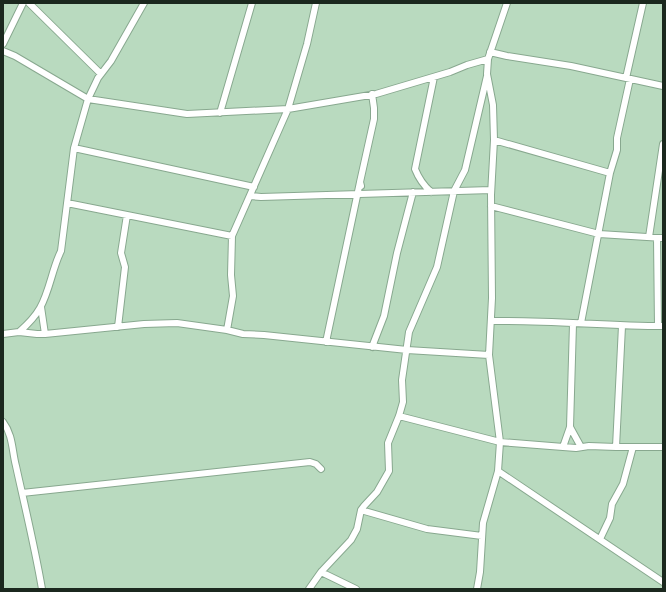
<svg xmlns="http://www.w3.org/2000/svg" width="666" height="592" viewBox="0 0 666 592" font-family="'Libre Baskerville',serif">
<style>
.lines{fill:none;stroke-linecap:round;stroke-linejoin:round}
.minor-casing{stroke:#88a88f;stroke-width:8}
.minor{stroke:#fff;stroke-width:6}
</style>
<rect width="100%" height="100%" fill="#b9dabf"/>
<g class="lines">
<defs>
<path id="minor" d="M 29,3 L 101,74
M 3,44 L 23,3
M 3,51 L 15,56 L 88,99 L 187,114 L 288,109 L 376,94 L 450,72 L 467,65 L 488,59
M 490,52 L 507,56 L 571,66 L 663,86
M 626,78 L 643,3
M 220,113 L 252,3
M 494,140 L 610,173
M 74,148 L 254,187
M 361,186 L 360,182 L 374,119 L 374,108 L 372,94
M 431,192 C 423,185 419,179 415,169 L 434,77
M 250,196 L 261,197 L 491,190
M 67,203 L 232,236
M 491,206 L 599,234 L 663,238
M 649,237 L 663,144
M 657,238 L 658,326
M 41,307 L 45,334
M 491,321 C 549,320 606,326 663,326
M 581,323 L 610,173 L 617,150 L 617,138 L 630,79
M 118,327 L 125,267 L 121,253 L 127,215
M 227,330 L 233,296 L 231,275 L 232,236 L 288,109 L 307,44 L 316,3
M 19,332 C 27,325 35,317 40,308 C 50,290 52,269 61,251 L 74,148 L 88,99 L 98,78 L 111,61 L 144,3
M 3,334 L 19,332 L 37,334 L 45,334 L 144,324 L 177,323 L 227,330 L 243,334 L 264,335 L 407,350 L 489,355
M 326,342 L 360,182
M 372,347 L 384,316 L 397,253 L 413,192
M 399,416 L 500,442 L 576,448 L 589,446 L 616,447 L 663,447
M 3,422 C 13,435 12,451 16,466 C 25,507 35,548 42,589
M 570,427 L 581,447
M 563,447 L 570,427 L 573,324
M 616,447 L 622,326
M 498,471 L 663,582
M 22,493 L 310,462 L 316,464 L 321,469
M 361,510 L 427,529 L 482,536
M 600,539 L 610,518 L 612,504 L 623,484 L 633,447
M 321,572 L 356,589
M 309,589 L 321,572 L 351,540 L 357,529 L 361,510 L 364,506 L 377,492 L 389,471 L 388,443 L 399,416 L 403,402 L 402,380 L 409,332 L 437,267 L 454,191 L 465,170 L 487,76
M 477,589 L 480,572 L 483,523 L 498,471 L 500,442 L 489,355 L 492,298 L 491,195 L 494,140 L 493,105 L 487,74 L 488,59 L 507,3"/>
</defs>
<use href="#minor" class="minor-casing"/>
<use href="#minor" class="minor"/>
</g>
<rect width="666" height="592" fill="none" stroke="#1b281e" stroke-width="8"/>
</svg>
